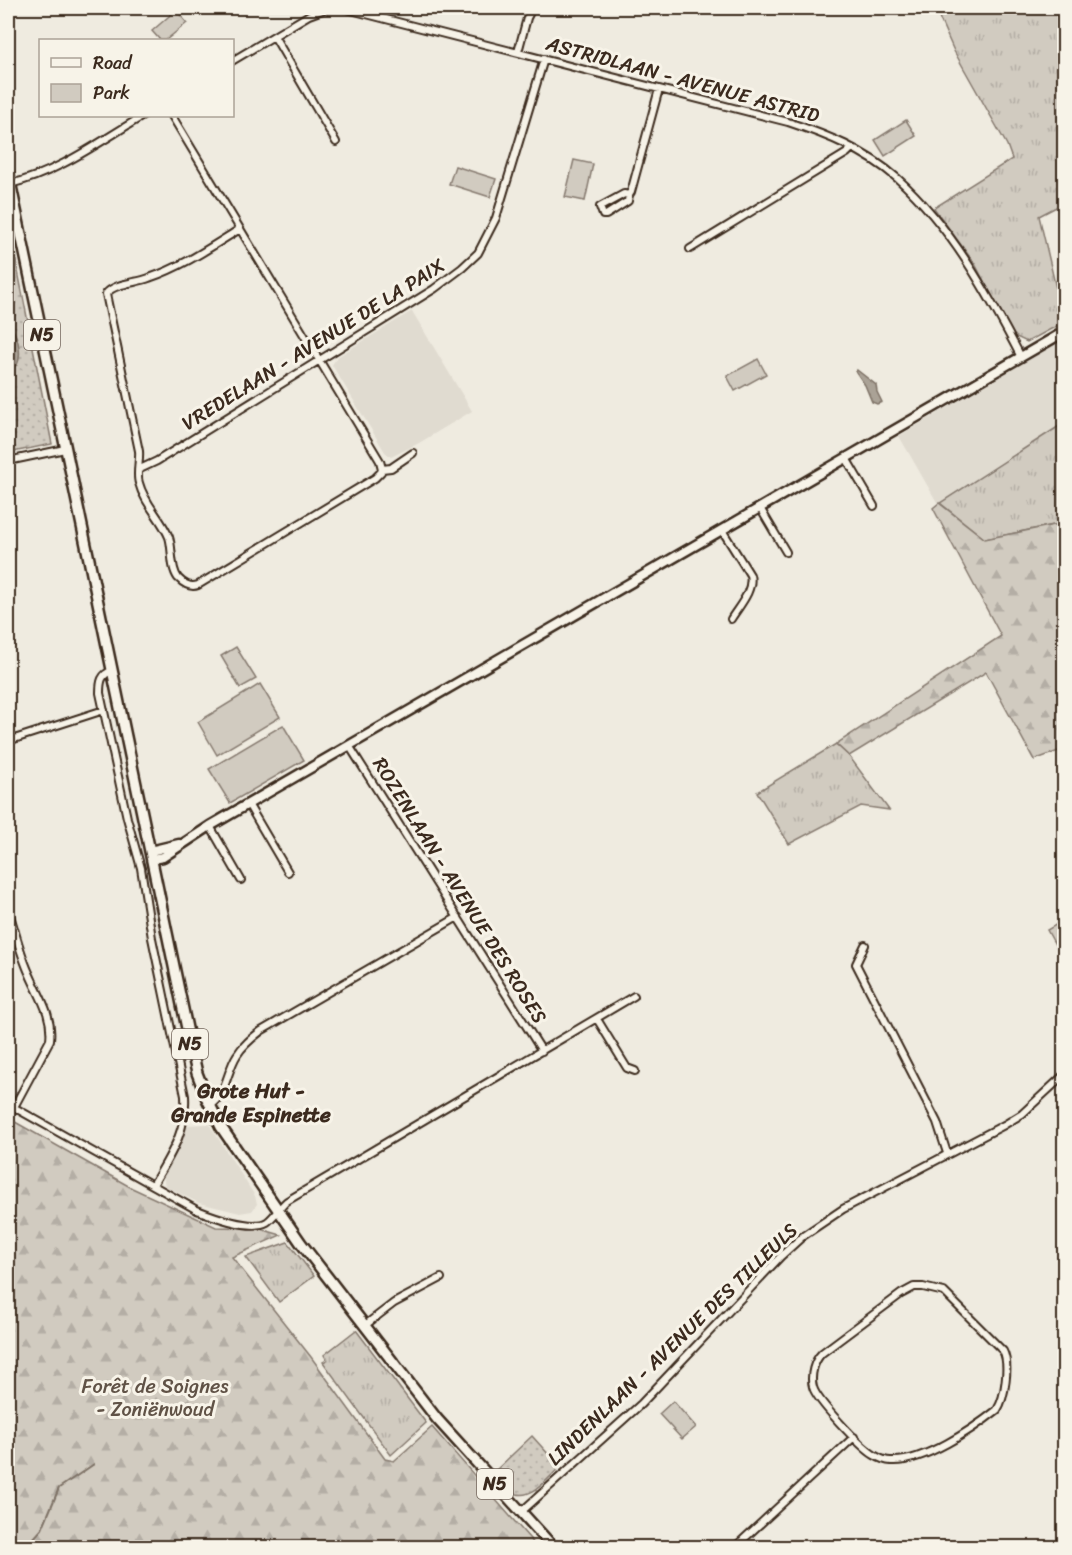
<svg xmlns="http://www.w3.org/2000/svg" width="1072" height="1555" viewBox="0 0 1072 1555" font-family="Sriracha,sans-serif">
<style>
.built{fill:#e0dbd0}
.grass{fill:url(#grass-tufts);stroke:#867a6f;stroke-width:1.5}
.forest{fill:url(#forest-firs);stroke:#867a6f;stroke-width:1.5}
.park{fill:#d1cbc0;stroke:#867a6f;stroke-width:1.5}
.garden{fill:url(#garden-dots);stroke:#867a6f;stroke-width:1.5}
.water{fill:#aaa296;stroke:#7e7266;stroke-width:1.5}
.lines{fill:none;stroke-linecap:round;stroke-linejoin:round}
.stream{stroke:#7e7266;stroke-width:2}
.street-casing{stroke:#3b2a1e;stroke-width:10}
.secondary-casing{stroke:#3b2a1e;stroke-width:13}
.primary-casing{stroke:#3b2a1e;stroke-width:14}
.street{stroke:#f7f3e8;stroke-width:6}
.secondary{stroke:#f7f3e8;stroke-width:8}
.primary{stroke:#f7f3e8;stroke-width:9}
.labels{text-anchor:middle;stroke-width:6;stroke-linejoin:round;paint-order:stroke}
.shield{fill:#f7f3e8;stroke:#73665b;stroke-width:1.5}
.shield-label{font-size:18px;font-weight:bold;fill:#3b2a1e}
.street-label{font-size:20px;fill:#3b2a1e;stroke:#f7f3e8}
.park-label{font-size:20px;fill:#605246;stroke:#f7f3e8}
.neighbourhood-label{font-size:21px;font-weight:bold;fill:#3b2a1e;stroke:#f7f3e8}
</style>
<defs>
<pattern id="grass-tufts" width="24" height="20" patternUnits="userSpaceOnUse" patternTransform="scale(1.5)"><rect width="24" height="20" fill="#d1cbc0"/><path d="M3 7l-1-3M5 7V3M7 7l1-3M15 17l-1-3M17 17v-4M19 17l1-3" fill="none" stroke="#b4aea5"/></pattern>
<pattern id="forest-firs" width="22" height="20" patternUnits="userSpaceOnUse" patternTransform="scale(1.5)"><rect width="22" height="20" fill="#d1cbc0"/><path d="M5 1l3.5 6h-7zM16 11l3.5 6h-7z" fill="#b4aea5"/></pattern>
<pattern id="garden-dots" width="8" height="8" patternUnits="userSpaceOnUse" patternTransform="scale(1.5)"><rect width="8" height="8" fill="#d1cbc0"/><path d="M2 2h.1M6 6h.1" fill="none" stroke="#b4aea5" stroke-width="1.8" stroke-linecap="round"/></pattern>
</defs>
<rect width="100%" height="100%" fill="#efebe0"/>
<filter id="ink" filterUnits="userSpaceOnUse"><feTurbulence type="fractalNoise" baseFrequency=".0167" numOctaves="2"/><feDisplacementMap in="SourceGraphic" scale="12" xChannelSelector="R" yChannelSelector="G"/><feConvolveMatrix kernelMatrix="1 2 1 2 8 2 1 2 1" color-interpolation-filters="sRGB"/></filter>
<g filter="url(#ink)">
<path class="built" d="M 412,311 L 472,411 L 419,443 L 391,457 L 385,452 L 332,365 L 337,357 Z
M 1064,339 L 1064,423 L 938,504 L 899,436 Z
M 209,1124 L 255,1196 L 257,1204 L 252,1211 L 240,1213 L 199,1203 L 165,1186 L 163,1175 L 183,1140 L 186,1125 Z"/>
<path class="grass" d="M 935,8 L 1064,8 L 1064,203 L 1039,216 L 1064,322 L 1027,342 L 1012,335 L 975,264 L 934,208 L 1012,159 L 1007,145 L 954,51 Z
M 1064,423 L 1064,523 L 985,539 L 940,503 Z
M 836,744 L 849,756 L 889,810 L 861,806 L 789,844 L 757,792 Z
M 288,1242 L 314,1276 L 279,1302 L 246,1257 Z
M 356,1330 L 426,1423 L 391,1455 L 323,1362 L 327,1360 L 324,1355 Z"/>
<path class="forest" d="M 939,503 L 985,539 L 1064,523 L 1064,591 L 1062,592 L 1064,598 L 1064,771 L 1061,750 L 1034,760 L 986,672 L 849,756 L 836,744 L 1001,636 L 933,508 Z
M 8,1118 L 132,1188 L 216,1227 L 257,1228 L 281,1235 L 232,1257 L 311,1357 L 385,1459 L 394,1461 L 432,1427 L 537,1547 L 8,1547 Z"/>
<path class="park" d="M 176,10 L 187,23 L 166,40 L 160,40 L 152,31 Z
M 906,120 L 916,136 L 885,156 L 875,140 Z
M 574,160 L 593,164 L 585,201 L 565,197 Z
M 455,166 L 496,179 L 490,197 L 449,184 Z
M 758,359 L 766,374 L 735,391 L 727,376 Z
M 236,647 L 256,679 L 240,688 L 221,656 Z
M 260,684 L 280,717 L 217,755 L 198,722 Z
M 283,725 L 304,760 L 230,803 L 209,769 Z
M 1064,920 L 1064,961 L 1047,930 Z
M 673,1401 L 696,1427 L 682,1439 L 659,1414 Z"/>
<path class="garden" d="M 8,235 L 12,241 L 52,444 L 8,453 Z
M 532,1436 L 560,1467 C 549,1477 534,1498 517,1494 L 496,1470 Z"/>
<path class="water" d="M 8,323 C 17,333 23,352 17,365 L 8,369 Z
M 857,370 L 876,385 L 877,392 L 882,402 L 877,404 L 872,402 L 865,385 L 856,372 Z"/>
<g class="lines">
<path class="stream" d="M 25,1548 L 42,1529 L 59,1488 L 94,1464"/>
<defs>
<path id="street" d="M 343,8 L 788,122 C 827,135 865,150 897,178 C 951,226 988,294 1021,357
M 274,36 L 336,142
M 518,52 L 527,18 L 532,8
M 232,61 L 309,15 L 328,8
M 172,116 L 380,461 L 382,469
M 10,184 C 58,173 102,140 143,116
M 629,195 L 628,201 L 606,215 L 603,215 L 600,207 L 624,194 L 629,195 L 631,192 L 659,89
M 8,223 L 18,221
M 240,229 C 211,247 182,267 149,278 C 137,283 114,283 106,294 L 139,451 C 140,460 136,475 139,483 C 144,503 161,518 169,537 C 173,549 170,567 178,578 C 184,584 190,588 198,585 L 375,478 L 381,472 L 382,469 L 391,468 L 413,453
M 690,249 L 847,153 L 852,148
M 846,458 L 874,506
M 8,461 L 65,449
M 140,469 L 157,461 L 434,289 L 462,268 L 478,253 L 496,218 L 544,59
M 760,508 L 786,552
M 722,530 L 750,575 C 754,590 739,606 731,619
M 112,671 C 101,674 100,682 100,693 L 127,818 L 141,868 L 152,938 L 185,1096 C 187,1132 170,1155 153,1185
M 8,741 L 104,710
M 350,747 L 542,1051
M 248,804 L 288,872
M 210,826 L 241,880
M 8,909 C 15,930 20,954 30,975 C 39,996 53,1015 50,1040 L 14,1107
M 865,945 L 856,964 L 937,1122 L 947,1153
M 597,1019 L 627,1068 L 635,1071
M 8,1104 L 197,1210 C 212,1216 252,1231 267,1222 C 274,1217 280,1207 287,1201 L 634,996
M 210,1105 C 226,1096 227,1070 237,1055 C 243,1045 252,1038 261,1031 L 458,917
M 914,1287 L 923,1287 L 944,1292 L 1003,1351 C 1010,1364 1005,1398 997,1410 C 973,1429 923,1463 891,1461 C 885,1461 879,1458 874,1455 C 861,1447 816,1400 813,1387 C 810,1375 814,1361 822,1353 L 901,1294 Z
M 364,1326 L 394,1303 L 441,1278
M 521,1512 L 641,1404 L 781,1256 L 803,1236 L 843,1209 L 1004,1125 L 1022,1114 L 1064,1075
M 734,1548 L 854,1437"/>
<path id="secondary" d="M 150,851 L 179,844
M 152,859 L 163,857 L 210,826 L 1064,332"/>
<path id="primary" d="M 8,172 L 189,1038 L 197,1073 L 207,1099 L 221,1127 L 301,1243 L 437,1419 L 554,1548"/>
</defs>
<use href="#street" class="street-casing"/>
<use href="#secondary" class="secondary-casing"/>
<use href="#primary" class="primary-casing"/>
<use href="#street" class="street"/>
<use href="#secondary" class="secondary"/>
<use href="#primary" class="primary"/>
</g>
</g>
<g class="labels">
<g class="shield">
<rect x="24" y="320" width="36" height="30" rx="4.5"/>
<rect x="172" y="1029" width="36" height="30" rx="4.5"/>
<rect x="477" y="1469" width="36" height="30" rx="4.5"/>
</g>
<g class="shield-label">
<text x="42" y="341">N5</text>
<text x="190" y="1050">N5</text>
<text x="495" y="1490">N5</text>
</g>
<g class="street-label">
<text transform="translate(683 79) rotate(15)" y="7">ASTRIDLAAN - AVENUE ASTRID</text>
<text transform="translate(313 344) rotate(-32)" y="7">VREDELAAN - AVENUE DE LA PAIX</text>
<text transform="translate(460 890) rotate(58)" y="7">ROZENLAAN - AVENUE DES ROSES</text>
<text transform="translate(672 1344) rotate(-44)" y="7">LINDENLAAN - AVENUE DES TILLEULS</text>
</g>
<g class="park-label">
<text x="155" y="1393">Forêt de Soignes<tspan x="155" dy="23">- Zoniënwoud</tspan></text>
</g>
<g class="neighbourhood-label">
<text x="251" y="1098">Grote Hut -<tspan x="251" dy="24">Grande Espinette</tspan></text>
</g>
</g>
<rect width="1072" height="1555" fill="none" stroke="#f7f3e8" stroke-width="30"/>
<rect x="15" y="15" width="1042" height="1525" fill="none" stroke="#3b2a1e" stroke-width="2" filter="url(#ink)"/>
<rect x="39" y="39" width="195" height="78" fill="#f7f3e8" stroke="#aca397" stroke-width="1.5"/>
<rect x="51" y="58" width="30" height="9" fill="#f7f3e8" stroke="#aca397" stroke-width="1.5"/>
<text x="93" y="69" font-size="18" fill="#3b2a1e">Road</text>
<rect x="51" y="84" width="30" height="18" fill="#d1cbc0" stroke="#aca397" stroke-width="1.5"/>
<text x="93" y="99" font-size="18" fill="#3b2a1e">Park</text>
</svg>
